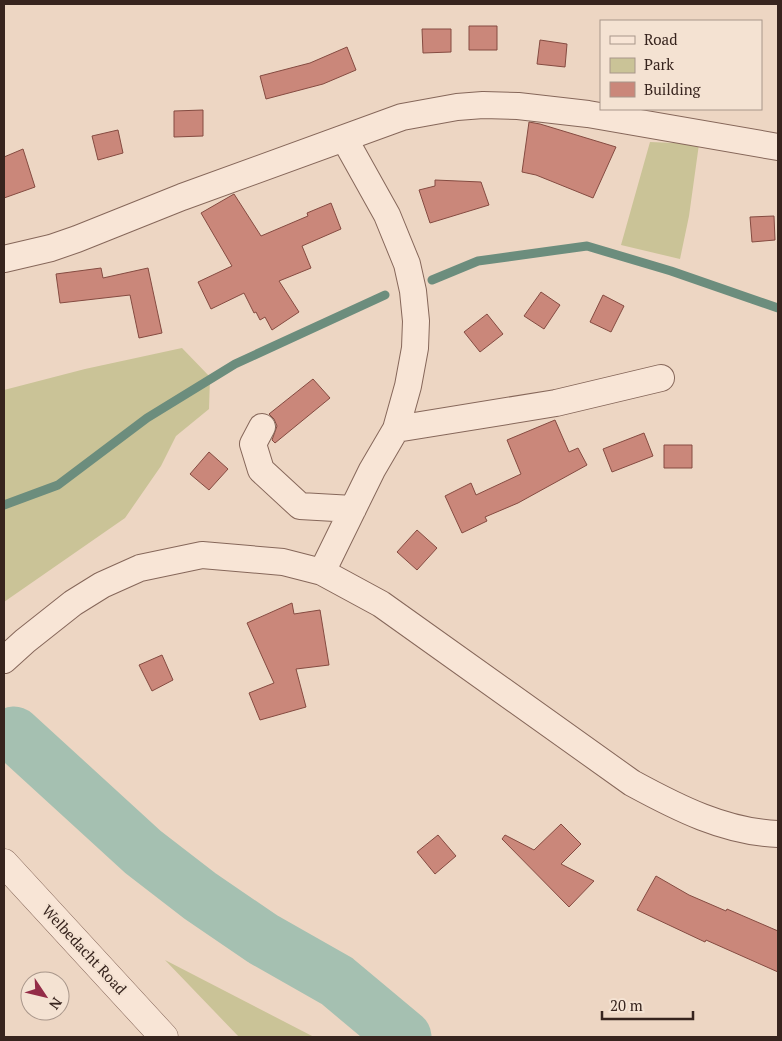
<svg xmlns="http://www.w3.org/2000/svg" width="782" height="1041" viewBox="0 0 782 1041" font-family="'PT Serif',serif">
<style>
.green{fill:#cac397}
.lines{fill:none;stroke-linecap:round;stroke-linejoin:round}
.stream{stroke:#6c8d7d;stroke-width:9}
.river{stroke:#a5c0b1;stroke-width:55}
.building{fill:#ca877a;stroke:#854b41}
.minor-casing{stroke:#86675a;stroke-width:28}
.tertiary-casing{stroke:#86675a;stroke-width:29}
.minor{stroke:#f8e5d6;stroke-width:26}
.tertiary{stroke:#f8e5d6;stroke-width:28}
.labels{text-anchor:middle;stroke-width:4.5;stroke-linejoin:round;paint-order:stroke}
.street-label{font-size:15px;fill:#37241e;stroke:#f4e2d2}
</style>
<rect width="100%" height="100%" fill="#edd6c3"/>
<path class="green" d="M 650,142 L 699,144 L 689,216 L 680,259 L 621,245 Z
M 182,348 L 210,377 L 209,409 L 176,436 L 161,466 L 125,518 L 4,602 L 4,390 L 85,369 Z
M 165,960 L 314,1037 L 239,1037 Z"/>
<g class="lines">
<path class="stream" d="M 432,280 L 478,261 L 587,246 L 671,271 L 778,308
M 4,505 L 58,485 L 147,418 L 235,364 L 385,295"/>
<path class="river" d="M 14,734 L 143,852 L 200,896 L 263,939 L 337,981 L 404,1037"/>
</g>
<path class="building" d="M 469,26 L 497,26 L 497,50 L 469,50 Z
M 422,29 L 451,29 L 451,52 L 423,53 Z
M 540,40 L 567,44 L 565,67 L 537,64 Z
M 347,47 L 356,70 L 323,84 L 266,99 L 260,76 L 310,63 Z
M 203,110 L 203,136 L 174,137 L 174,111 Z
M 529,122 L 540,124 L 616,147 L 593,198 L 536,175 L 522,172 Z
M 118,130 L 123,153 L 98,160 L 92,136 Z
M 23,149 L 35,187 L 4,198 L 4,157 Z
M 435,180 L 481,182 L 489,205 L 430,223 L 419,190 L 435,186 Z
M 234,194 L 261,236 L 308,216 L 307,213 L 331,203 L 341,229 L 302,246 L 311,268 L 279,281 L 299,312 L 272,330 L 265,317 L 260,320 L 256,312 L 254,313 L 244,293 L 211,309 L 198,282 L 232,266 L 201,213 Z
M 774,216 L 775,240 L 752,242 L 750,217 Z
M 101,268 L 103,278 L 148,268 L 162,333 L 139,338 L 130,295 L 60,303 L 56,274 Z
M 541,292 L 560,305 L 544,329 L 524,316 Z
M 603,295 L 624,306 L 611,332 L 590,322 Z
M 487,314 L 503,334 L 480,352 L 464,332 Z
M 313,379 L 330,398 L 275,443 L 272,440 L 277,426 L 274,419 L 269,414 Z
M 555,420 L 569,452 L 578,448 L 587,465 L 518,503 L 485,517 L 487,521 L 462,533 L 445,496 L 471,483 L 476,495 L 521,474 L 507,440 Z
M 644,433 L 653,456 L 612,472 L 603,449 Z
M 664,445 L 692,445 L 692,468 L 664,468 Z
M 209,452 L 228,469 L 209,490 L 190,474 Z
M 417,530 L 437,548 L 417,570 L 397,552 Z
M 292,603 L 294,614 L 320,610 L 329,665 L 296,669 L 306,707 L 260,720 L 249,693 L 274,683 L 247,623 Z
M 162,655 L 173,680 L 152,691 L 139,665 Z
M 561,824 L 581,844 L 561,864 L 594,881 L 569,907 L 502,839 L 505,835 L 534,850 Z
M 438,835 L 456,856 L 435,874 L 417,852 Z
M 656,876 L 689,895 L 726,911 L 727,909 L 778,931 L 778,972 L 706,940 L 705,942 L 637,910 Z"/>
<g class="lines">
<defs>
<path id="minor" d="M 4,259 L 51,248 L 77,239 L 182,197 L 402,117 L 457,107 L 483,105 L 518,106 L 588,114 L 778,147
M 262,427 L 253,444 L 261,470 L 300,506 L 353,509
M 396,429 L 556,403 L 661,378
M 322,572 L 372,470 L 396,429 L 408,386 L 415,348 L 416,321 L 413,291 L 407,264 L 387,215 L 344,138
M 4,660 L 25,641 L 73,603 L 102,585 L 140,568 L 202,555 L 283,562 L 322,572 L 381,604 L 632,783 C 678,808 725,832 778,834"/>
<path id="tertiary" d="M 4,863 L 164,1037"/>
</defs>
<use href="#minor" class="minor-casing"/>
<use href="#tertiary" class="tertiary-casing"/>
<use href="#minor" class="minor"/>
<use href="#tertiary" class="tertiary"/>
</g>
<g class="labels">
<g class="street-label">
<text transform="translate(84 950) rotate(47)" y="5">Welbedacht Road</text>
</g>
</g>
<rect width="782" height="1041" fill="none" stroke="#37241e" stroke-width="10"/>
<rect x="600" y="20" width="162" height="90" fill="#f4e2d2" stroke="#a8968a"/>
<rect x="610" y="36" width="25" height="8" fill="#f8e5d6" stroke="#a8968a"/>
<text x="644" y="45" font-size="15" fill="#37241e">Road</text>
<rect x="610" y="58" width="25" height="15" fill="#cac397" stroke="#a8968a"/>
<text x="644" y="70" font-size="15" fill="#37241e">Park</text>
<rect x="610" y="82" width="25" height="15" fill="#ca877a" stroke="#a8968a"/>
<text x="644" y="95" font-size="15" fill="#37241e">Building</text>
<g transform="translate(45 996) rotate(125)"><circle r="24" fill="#f4e2d2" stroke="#a8968a"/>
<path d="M0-4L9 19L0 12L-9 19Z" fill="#932c47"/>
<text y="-8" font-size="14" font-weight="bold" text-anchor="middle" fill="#37241e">N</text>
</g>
<path d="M602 1011v8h91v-8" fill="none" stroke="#37241e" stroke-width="2.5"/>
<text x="610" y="1011" font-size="15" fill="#37241e" stroke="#f4e2d2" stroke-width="4" paint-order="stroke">20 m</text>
</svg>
